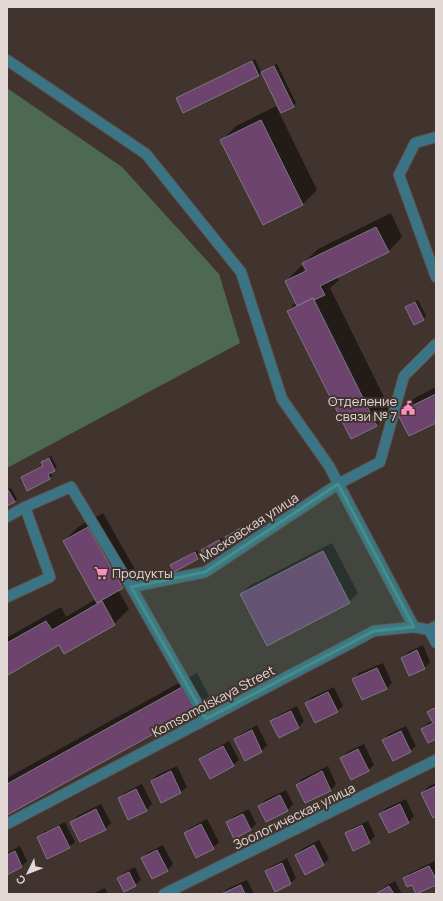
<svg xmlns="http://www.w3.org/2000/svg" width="443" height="901" viewBox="0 0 443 901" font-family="Manrope,sans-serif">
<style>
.grass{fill:#4d6951}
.shadow{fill:#0007}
.building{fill:#6c446e;stroke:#807681}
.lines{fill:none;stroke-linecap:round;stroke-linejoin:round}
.minor-casing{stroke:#5e524c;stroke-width:12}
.minor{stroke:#3b7484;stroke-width:10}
.marked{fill:#448f88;fill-opacity:0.2;stroke:#448f88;stroke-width:3;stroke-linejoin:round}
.labels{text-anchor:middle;stroke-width:4;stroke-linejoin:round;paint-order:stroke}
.poi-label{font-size:13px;fill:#e2d9d6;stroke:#41342e;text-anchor:end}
.street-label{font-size:13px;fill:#e2d9d6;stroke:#41342e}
</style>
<rect width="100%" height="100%" fill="#41342e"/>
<path class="grass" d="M 7,88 L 122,167 L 219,274 L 240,343 L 7,468 Z"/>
<path class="shadow" d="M 255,59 L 261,72 L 259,75 L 184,112 L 180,96 Z
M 277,64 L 296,103 L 293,106 L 262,73 L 265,70 Z
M 276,106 L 317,190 L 303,204 L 222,140 L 236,126 Z
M 391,213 L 402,237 L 388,252 L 337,277 L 339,280 L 330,288 L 391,411 L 376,426 L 288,311 L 296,302 L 286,281 L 300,267 L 304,265 L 303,263 L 318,249 Z
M 418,300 L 426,316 L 424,319 L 415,323 L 407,307 L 409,304 Z
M 436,387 L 436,422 L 399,413 L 413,399 Z
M 51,456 L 57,467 L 50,472 L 52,476 L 50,478 L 22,478 L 24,475 L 44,465 L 42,462 L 45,459 Z
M 11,488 L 17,499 L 15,501 L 7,505 L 7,490 Z
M 103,513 L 137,573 L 122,587 L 118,590 L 129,609 L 114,624 L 65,653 L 60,644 L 7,672 L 7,635 L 8,637 L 61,607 L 66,617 L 96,599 L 64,541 L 78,527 Z
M 245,525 L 247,530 L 245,532 L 226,537 L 228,534 Z
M 222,538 L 225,543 L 222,546 L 202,550 L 204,548 Z
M 332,543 L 358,593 L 349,602 L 267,645 L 241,594 L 249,586 Z
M 197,550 L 200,556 L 198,559 L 174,571 L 171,565 L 174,563 Z
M 423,645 L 430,662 L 425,668 L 410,675 L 402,658 L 408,652 Z
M 383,663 L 392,683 L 387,688 L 354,679 L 359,673 Z
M 197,673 L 209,696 L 195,711 L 7,814 L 7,778 Z
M 334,687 L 343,706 L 337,711 L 306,703 L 312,697 Z
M 436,705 L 436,738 L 422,729 L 428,723 L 433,721 L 428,712 Z
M 297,706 L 304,721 L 299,727 L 279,737 L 272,721 L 277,716 Z
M 257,725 L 267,745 L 262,751 L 245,759 L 235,739 L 241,734 Z
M 406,726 L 416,746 L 410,751 L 384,740 L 389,734 Z
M 229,741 L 239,760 L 233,765 L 200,759 L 206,754 Z
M 364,744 L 374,765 L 368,770 L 342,758 L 347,752 Z
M 177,766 L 187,787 L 181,792 L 162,802 L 152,781 L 157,775 Z
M 328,766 L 336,784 L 331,790 L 306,802 L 297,785 L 302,779 Z
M 436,783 L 436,815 L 422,793 L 428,787 Z
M 142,784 L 152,804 L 146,810 L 119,799 L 124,793 Z
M 286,790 L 293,804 L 288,810 L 267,821 L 259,806 L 265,800 Z
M 406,799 L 414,816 L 409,822 L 389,831 L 381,814 L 386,808 Z
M 101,804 L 111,823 L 105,829 L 71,822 L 77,816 Z
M 249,809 L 256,824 L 251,829 L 235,837 L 227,823 L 233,817 Z
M 207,819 L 219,842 L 213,848 L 185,834 L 190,828 Z
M 368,821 L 375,836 L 369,842 L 346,834 L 352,828 Z
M 65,822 L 75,842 L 69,847 L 38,837 L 44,832 Z
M 319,840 L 329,859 L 323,864 L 296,855 L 302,849 Z
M 163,845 L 173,864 L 168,870 L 152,878 L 142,858 L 147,853 Z
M 20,846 L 27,861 L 22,866 L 7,873 L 7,853 Z
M 287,858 L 296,878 L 291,883 L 266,871 L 272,866 Z
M 435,861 L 436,862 L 436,884 L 412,883 L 404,879 L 410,873 Z
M 135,867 L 141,880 L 135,885 L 118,878 L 124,873 Z
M 247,880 L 254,894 L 222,894 L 227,889 Z
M 395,881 L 402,894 L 379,894 L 378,893 L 384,887 Z
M 105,888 L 108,894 L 92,894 Z"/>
<path class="building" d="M 252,61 L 259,76 L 183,113 L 176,98 Z
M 274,66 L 294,107 L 281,113 L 261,72 Z
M 261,120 L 303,205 L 263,225 L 220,140 Z
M 376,227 L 389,252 L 320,286 L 325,295 L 314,300 L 313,298 L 297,306 L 285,281 L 306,271 L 302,263 Z
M 313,298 L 377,426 L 351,439 L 287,311 Z
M 415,302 L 424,320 L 414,325 L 405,307 Z
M 436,394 L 436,423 L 409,436 L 397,413 Z
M 49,458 L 55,471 L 48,474 L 50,479 L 27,491 L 21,477 L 43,466 L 41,462 Z
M 8,490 L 15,502 L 7,506 L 7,491 Z
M 88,527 L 123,588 L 97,603 L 63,541 Z
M 242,527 L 246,533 L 228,543 L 225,537 Z
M 219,540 L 223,546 L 205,557 L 201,550 Z
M 323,551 L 350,603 L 267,646 L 240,594 Z
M 195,552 L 198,559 L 174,572 L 170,565 Z
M 102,601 L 115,625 L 64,654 L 59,645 L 8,675 L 7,674 L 7,643 L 46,621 L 52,630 Z
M 417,650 L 425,669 L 409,676 L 401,658 Z
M 377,668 L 387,689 L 362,700 L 352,679 Z
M 182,687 L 195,711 L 7,815 L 7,784 Z
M 328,692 L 338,712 L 315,723 L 305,703 Z
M 436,707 L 436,739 L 428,743 L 421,729 L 433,723 L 427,712 Z
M 291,711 L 299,728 L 279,738 L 270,721 Z
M 252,730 L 262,752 L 245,761 L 234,739 Z
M 401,731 L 411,752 L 393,761 L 382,740 Z
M 223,746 L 234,766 L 210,779 L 199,759 Z
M 358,749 L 369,771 L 351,780 L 340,758 Z
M 171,771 L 181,793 L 161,803 L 151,781 Z
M 322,771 L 331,791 L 305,803 L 296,785 Z
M 436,786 L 436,816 L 433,818 L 421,793 Z
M 136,789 L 147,811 L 128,820 L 118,798 Z
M 280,795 L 288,811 L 266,822 L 258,806 Z
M 400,804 L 409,823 L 389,833 L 379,814 Z
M 96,809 L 106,830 L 80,842 L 70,822 Z
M 243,814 L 251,830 L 234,839 L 226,822 Z
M 201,824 L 214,849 L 196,858 L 184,833 Z
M 362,825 L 370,843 L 353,851 L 345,833 Z
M 59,826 L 70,848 L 47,859 L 37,837 Z
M 314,845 L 324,865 L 305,875 L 295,855 Z
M 157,850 L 168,871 L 152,879 L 141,858 Z
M 15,851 L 22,867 L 7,875 L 7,855 Z
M 282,863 L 291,884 L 275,892 L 265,871 Z
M 429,866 L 436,879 L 436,885 L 416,894 L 412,885 L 407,887 L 403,878 Z
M 129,872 L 136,886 L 124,892 L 117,878 Z
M 241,885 L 245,894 L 221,894 Z
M 389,886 L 394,894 L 378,894 L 377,893 Z"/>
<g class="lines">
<defs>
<path id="minor" d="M 7,60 L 146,154 L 241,272 L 282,399 L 329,466 L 414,627
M 436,137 L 415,143 L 399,175 L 436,277
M 7,517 L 25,507
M 131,587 L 206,719
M 7,597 L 50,577 L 25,507 L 71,487 L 131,587 L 205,572 L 338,484 L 380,462 L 404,376 L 436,344
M 429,630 L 436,643
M 7,824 L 374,631 L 414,627 L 429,630 L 436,626
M 164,894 L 436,760"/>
</defs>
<use href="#minor" class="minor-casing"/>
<use href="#minor" class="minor"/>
</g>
<path class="marked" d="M 338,484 L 414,627 L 374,631 L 206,719 L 131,587 L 205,572 Z"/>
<defs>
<symbol id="civic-bare" viewBox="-9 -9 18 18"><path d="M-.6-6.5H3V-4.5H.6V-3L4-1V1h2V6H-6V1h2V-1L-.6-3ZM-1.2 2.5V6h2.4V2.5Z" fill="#fc8fc2" stroke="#41342e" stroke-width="2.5" paint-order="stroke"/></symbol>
<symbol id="supermarket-bare" viewBox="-9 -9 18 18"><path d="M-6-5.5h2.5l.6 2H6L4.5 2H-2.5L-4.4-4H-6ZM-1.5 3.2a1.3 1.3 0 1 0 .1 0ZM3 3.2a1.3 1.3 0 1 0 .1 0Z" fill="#fc8fc2" stroke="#41342e" stroke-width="2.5" paint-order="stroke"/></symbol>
</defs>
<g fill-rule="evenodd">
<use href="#civic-bare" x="398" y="398" width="20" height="20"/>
<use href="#supermarket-bare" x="91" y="563" width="20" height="20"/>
</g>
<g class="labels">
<g class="poi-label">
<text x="397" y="406">Отделение<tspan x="397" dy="15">связи № 7</tspan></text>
<text x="112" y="578" text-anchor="start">Продукты</text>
</g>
<g class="street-label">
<text transform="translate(249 527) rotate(-33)" y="5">Московская улица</text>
<text transform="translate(213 701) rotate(-28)" y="5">Komsomolskaya Street</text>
<text transform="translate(294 816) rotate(-26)" y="5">Зоологическая улица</text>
</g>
</g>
<rect width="443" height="901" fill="none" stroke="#e2d9d6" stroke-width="16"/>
<g transform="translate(28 873) rotate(227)" stroke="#41342e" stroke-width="3" paint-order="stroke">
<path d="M0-3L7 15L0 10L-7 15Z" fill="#e2d9d6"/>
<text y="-6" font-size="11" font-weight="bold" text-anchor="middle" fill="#e2d9d6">С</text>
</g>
</svg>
